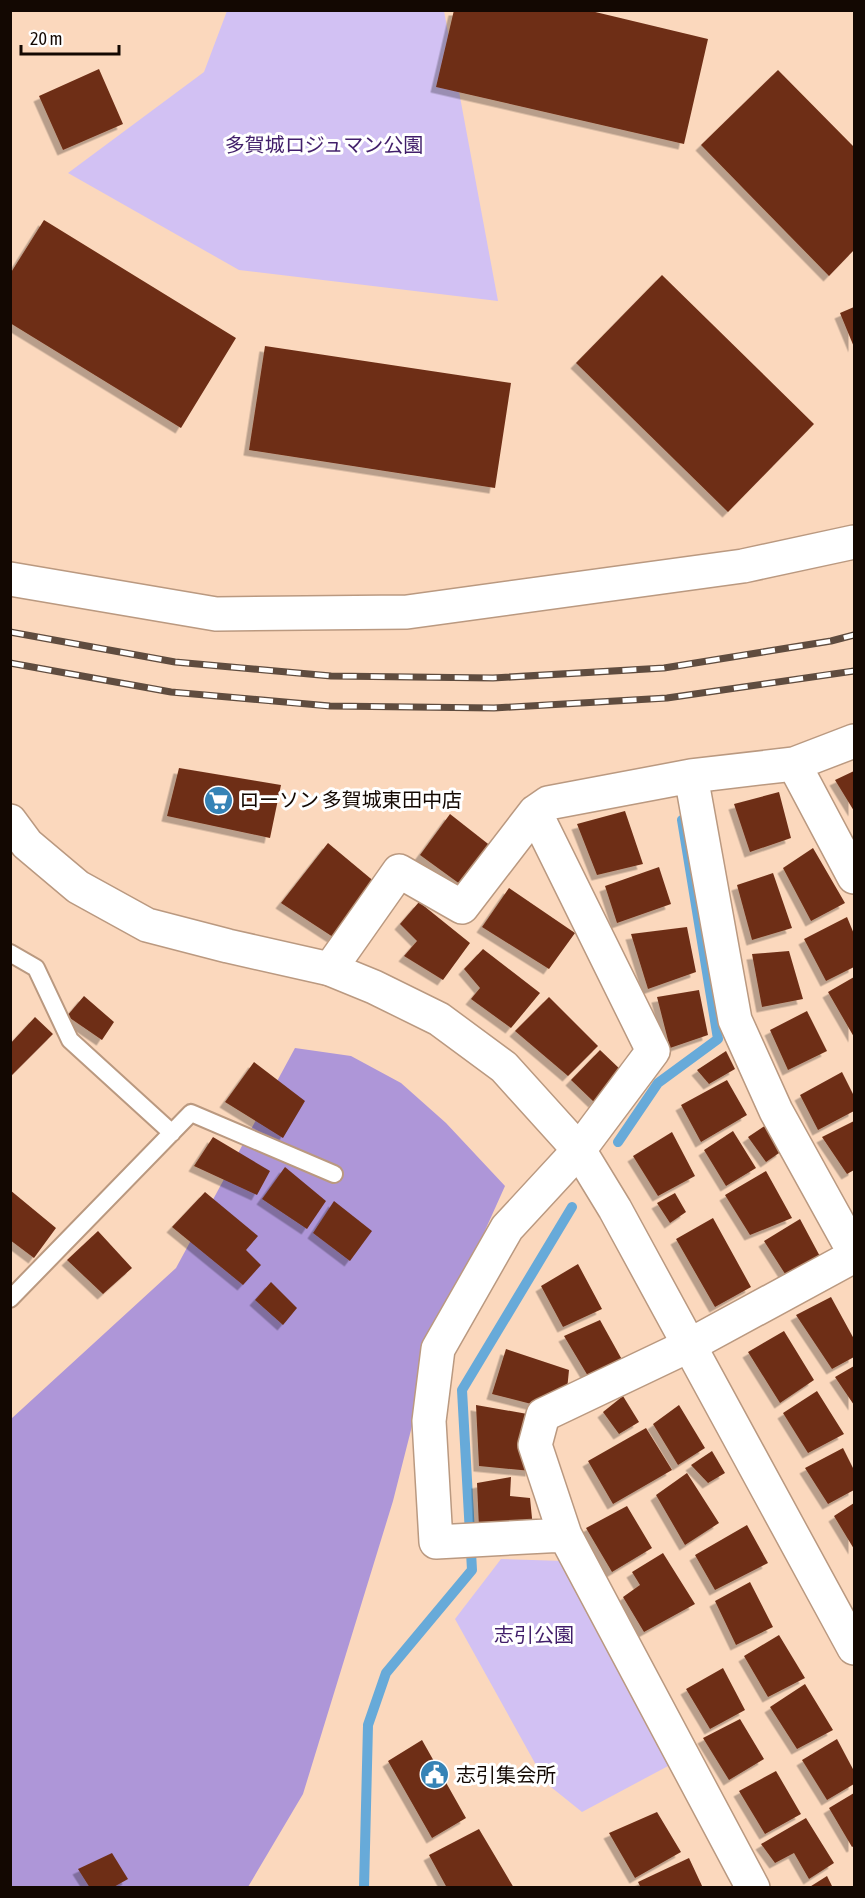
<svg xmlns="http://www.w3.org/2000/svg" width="865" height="1898" viewBox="0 0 865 1898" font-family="'Asap Condensed','Noto Sans JP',sans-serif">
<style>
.green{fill:#d2c1f3}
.forest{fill:#ae96d8}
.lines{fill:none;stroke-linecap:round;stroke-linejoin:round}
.stream{stroke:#67aad9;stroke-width:10}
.building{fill:#6e2f17;filter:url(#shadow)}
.service-casing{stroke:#ba9980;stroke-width:20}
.minor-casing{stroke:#ba9980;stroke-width:36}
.tertiary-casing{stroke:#ba9980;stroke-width:36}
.service{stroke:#fff;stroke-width:16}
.minor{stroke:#fff;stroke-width:33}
.tertiary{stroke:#fff;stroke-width:33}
.rail-casing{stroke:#5f4c3f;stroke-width:7}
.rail{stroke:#fff;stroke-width:4.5;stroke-dasharray:14;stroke-linecap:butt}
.labels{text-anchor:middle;stroke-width:6;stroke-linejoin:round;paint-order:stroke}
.park-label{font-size:20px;fill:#411e6a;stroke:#fff}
.poi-label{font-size:20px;fill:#130802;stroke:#fff;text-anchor:start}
</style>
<defs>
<filter id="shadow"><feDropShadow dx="-5.5" dy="5.5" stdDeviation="0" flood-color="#0004"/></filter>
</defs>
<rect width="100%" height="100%" fill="#fbd8bd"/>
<path class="green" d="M 227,11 L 444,11 L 498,301 L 239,270 L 68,173 L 204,72 Z
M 501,1559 L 564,1561 L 670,1765 L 582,1812 L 546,1783 L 455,1619 Z"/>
<path class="forest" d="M 295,1048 L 351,1056 L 401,1083 L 446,1123 L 505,1186 L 431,1351 L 393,1501 L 303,1794 L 248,1887 L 11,1888 L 11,1419 L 176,1268 Z"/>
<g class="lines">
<path class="stream" d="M 618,1142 L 658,1083 L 718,1039 L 682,820
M 364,1888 L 368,1725 L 386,1673 L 472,1570 L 462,1390 L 572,1207"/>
</g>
<path class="building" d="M 454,10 L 587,10 L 708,39 L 684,144 L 436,87 Z
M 99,69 L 123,124 L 63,150 L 39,96 Z
M 778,70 L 854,147 L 854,250 L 829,276 L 701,145 Z
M 44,220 L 236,338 L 181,428 L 10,323 L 10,274 Z
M 662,275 L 814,424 L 728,512 L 576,363 Z
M 854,307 L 854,347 L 840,313 Z
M 265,346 L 511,383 L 495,488 L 249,450 Z
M 179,768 L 281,785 L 270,838 L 167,816 Z
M 854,771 L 854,811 L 835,780 Z
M 779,792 L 791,838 L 750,852 L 734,804 Z
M 625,811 L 643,864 L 597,875 L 577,824 Z
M 450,814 L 492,847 L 464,887 L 420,855 Z
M 328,843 L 376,883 L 333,937 L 281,903 Z
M 813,848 L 845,903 L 811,921 L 783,868 Z
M 659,867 L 671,904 L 617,923 L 605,886 Z
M 773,873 L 792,928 L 752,940 L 737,885 Z
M 509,888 L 575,933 L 549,969 L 482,927 Z
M 419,902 L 470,943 L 443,980 L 404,956 L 417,941 L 400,924 Z
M 847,917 L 854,934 L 854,967 L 826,981 L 804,939 Z
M 687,927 L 696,972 L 648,989 L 631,934 Z
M 483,949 L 540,993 L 511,1028 L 471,999 L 480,988 L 464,969 Z
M 789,951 L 803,999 L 762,1007 L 752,954 Z
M 854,977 L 854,1037 L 828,992 Z
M 699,990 L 708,1035 L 670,1048 L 657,997 Z
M 84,996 L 114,1022 L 102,1040 L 67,1016 Z
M 549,997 L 598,1046 L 568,1076 L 515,1031 Z
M 807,1011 L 827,1051 L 788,1070 L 770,1030 Z
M 35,1017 L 53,1034 L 10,1077 L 10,1044 Z
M 600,1050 L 622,1071 L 594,1102 L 571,1080 Z
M 726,1051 L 735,1069 L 709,1084 L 697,1070 Z
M 254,1062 L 305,1101 L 283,1138 L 225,1102 Z
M 842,1072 L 854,1096 L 854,1111 L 818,1130 L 800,1095 Z
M 727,1080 L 747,1115 L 701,1142 L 681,1105 Z
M 854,1121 L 854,1170 L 847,1174 L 822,1137 Z
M 766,1125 L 782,1151 L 766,1162 L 748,1137 Z
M 733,1131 L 756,1168 L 726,1186 L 704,1150 Z
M 672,1132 L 695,1176 L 658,1196 L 633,1156 Z
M 213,1137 L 270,1171 L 257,1195 L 194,1166 Z
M 285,1167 L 326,1201 L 307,1229 L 262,1199 Z
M 766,1171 L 792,1218 L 750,1235 L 725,1195 Z
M 10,1190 L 56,1228 L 34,1258 L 10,1240 Z
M 205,1192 L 258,1236 L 246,1250 L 261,1265 L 243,1285 L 172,1227 Z
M 675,1193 L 686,1212 L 670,1223 L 657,1203 Z
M 334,1201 L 372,1231 L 350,1261 L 313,1233 Z
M 713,1218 L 751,1287 L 715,1307 L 676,1239 Z
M 800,1219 L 823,1262 L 789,1280 L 764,1241 Z
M 98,1231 L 132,1268 L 103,1294 L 67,1260 Z
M 578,1264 L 602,1309 L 563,1327 L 541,1286 Z
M 271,1282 L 297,1308 L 283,1325 L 255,1300 Z
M 831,1297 L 854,1339 L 854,1357 L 832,1369 L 796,1315 Z
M 600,1320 L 625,1365 L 591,1381 L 564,1336 Z
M 784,1331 L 814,1380 L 780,1403 L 748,1352 Z
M 506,1349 L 569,1370 L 567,1390 L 543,1407 L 492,1394 Z
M 854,1366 L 854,1405 L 835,1377 Z
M 817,1391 L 844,1434 L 808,1453 L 783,1413 Z
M 623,1396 L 639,1422 L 619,1434 L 603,1412 Z
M 476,1405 L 533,1415 L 531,1471 L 479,1466 Z
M 679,1405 L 705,1448 L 678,1465 L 653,1424 Z
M 646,1428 L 672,1470 L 613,1504 L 588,1461 Z
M 843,1448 L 854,1470 L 854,1490 L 828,1504 L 805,1468 Z
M 712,1451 L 725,1473 L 708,1483 L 691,1465 Z
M 687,1473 L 719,1523 L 685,1545 L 656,1495 Z
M 511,1477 L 510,1496 L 530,1498 L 533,1528 L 479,1528 L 477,1483 Z
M 854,1503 L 854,1549 L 834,1516 Z
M 627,1506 L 652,1548 L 612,1572 L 586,1528 Z
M 747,1525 L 768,1563 L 715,1590 L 695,1555 Z
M 663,1553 L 695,1604 L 644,1632 L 623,1597 L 640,1585 L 632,1572 Z
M 750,1582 L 773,1627 L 736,1645 L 715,1601 Z
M 779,1635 L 805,1678 L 768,1697 L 744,1656 Z
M 723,1668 L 745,1710 L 710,1729 L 686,1689 Z
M 805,1684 L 833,1730 L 797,1749 L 770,1707 Z
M 740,1719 L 764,1759 L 729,1780 L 703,1738 Z
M 837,1739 L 854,1771 L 854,1784 L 827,1800 L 802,1760 Z
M 422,1740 L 466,1818 L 432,1838 L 388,1761 Z
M 776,1771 L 801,1814 L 765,1834 L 739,1791 Z
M 854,1793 L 854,1846 L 852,1847 L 829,1808 Z
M 657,1812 L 681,1852 L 635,1878 L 609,1833 Z
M 806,1818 L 834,1863 L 809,1879 L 794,1853 L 775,1863 L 761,1844 Z
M 479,1829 L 514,1888 L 447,1888 L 429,1855 Z
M 112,1853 L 128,1879 L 112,1888 L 90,1888 L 78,1869 Z
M 689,1858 L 703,1888 L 641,1888 L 638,1882 Z
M 827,1876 L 833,1888 L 808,1888 Z"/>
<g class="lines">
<defs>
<path id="service" d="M 10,953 L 36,968 L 70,1040 L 172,1133
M 10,1299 L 191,1113 L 334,1174"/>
<path id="minor" d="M 794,764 L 854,877
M 691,776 L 735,1020 L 776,1111 L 854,1252
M 535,812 L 653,1051 L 579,1150 L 507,1228 L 438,1349 L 429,1421 L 436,1542 L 565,1535
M 330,969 L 399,871 L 462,907 L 535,812 L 548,803 L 691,776 L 794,764 L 854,741
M 753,1888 L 565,1535 L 535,1445 L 543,1415 L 690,1345 L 854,1256"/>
<path id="tertiary" d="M 10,579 L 216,614 L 407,612 L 743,566 L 854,542
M 10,821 L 27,844 L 78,887 L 147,925 L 228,946 L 330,969 L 374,987 L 439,1019 L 504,1067 L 579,1150 L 615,1209 L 854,1648"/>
</defs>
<use href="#service" class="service-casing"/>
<use href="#minor" class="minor-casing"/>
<use href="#tertiary" class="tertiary-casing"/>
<use href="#service" class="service"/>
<use href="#minor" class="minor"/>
<use href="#tertiary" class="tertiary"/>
<defs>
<path id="rail" d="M 10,632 L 175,662 L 331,676 L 493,678 L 664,668 L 831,641 L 854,635
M 10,663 L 171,692 L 330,706 L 494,708 L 667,698 L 854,671"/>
</defs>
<use href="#rail" class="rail-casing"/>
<use href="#rail" class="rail"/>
</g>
<defs>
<symbol id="supermarket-disc" viewBox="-11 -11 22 22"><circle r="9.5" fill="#3583b6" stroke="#fff"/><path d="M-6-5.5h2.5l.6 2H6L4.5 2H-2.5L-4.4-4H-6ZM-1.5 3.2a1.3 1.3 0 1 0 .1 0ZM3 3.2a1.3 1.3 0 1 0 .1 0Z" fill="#fff"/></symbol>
<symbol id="civic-disc" viewBox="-11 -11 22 22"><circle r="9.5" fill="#3583b6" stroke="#fff"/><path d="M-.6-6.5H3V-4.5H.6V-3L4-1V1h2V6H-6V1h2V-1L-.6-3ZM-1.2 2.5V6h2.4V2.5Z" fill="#fff"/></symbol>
</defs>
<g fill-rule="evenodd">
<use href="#supermarket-disc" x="202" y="784" width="33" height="33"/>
<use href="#civic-disc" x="418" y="1758" width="33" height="33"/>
</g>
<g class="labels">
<g class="park-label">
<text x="324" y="152">多賀城ロジュマン公園</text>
<text x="534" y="1642">志引公園</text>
</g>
<g class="poi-label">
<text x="239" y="807">ローソン 多賀城東田中店</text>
<text x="456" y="1782">志引集会所</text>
</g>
</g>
<rect width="865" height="1898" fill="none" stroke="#130802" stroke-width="24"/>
<path d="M21 45v9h98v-9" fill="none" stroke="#130802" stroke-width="3"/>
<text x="30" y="45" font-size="18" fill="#130802" stroke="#ffffff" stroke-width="4.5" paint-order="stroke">20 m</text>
</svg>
